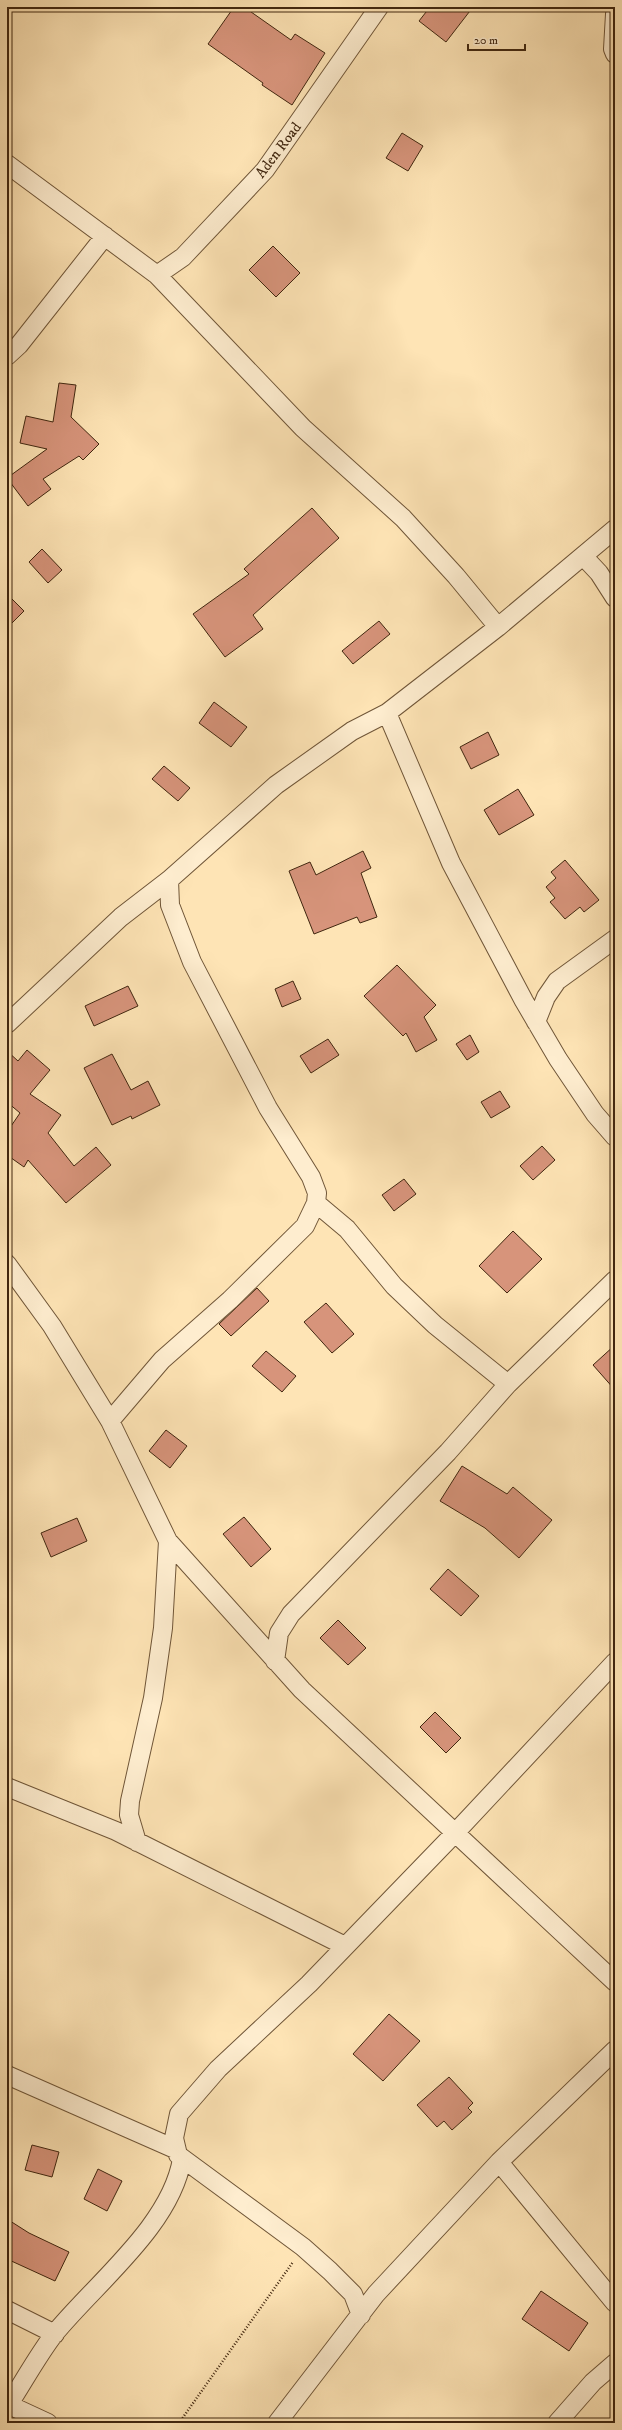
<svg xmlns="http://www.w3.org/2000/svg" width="622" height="2430" viewBox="0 0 622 2430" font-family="'IM FELL DW Pica',serif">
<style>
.building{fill:#d7947b;stroke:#40260f}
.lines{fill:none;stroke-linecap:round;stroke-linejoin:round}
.minor-casing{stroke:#705638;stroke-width:20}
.path{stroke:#40260f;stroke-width:2.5;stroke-dasharray:1 2;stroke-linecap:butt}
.minor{stroke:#feedcf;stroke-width:18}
.labels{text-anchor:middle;stroke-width:3;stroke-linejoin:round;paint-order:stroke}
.street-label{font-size:15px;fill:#40260f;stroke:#feedcf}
</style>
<rect width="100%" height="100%" fill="#fee4b5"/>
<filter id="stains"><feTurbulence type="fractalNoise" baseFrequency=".005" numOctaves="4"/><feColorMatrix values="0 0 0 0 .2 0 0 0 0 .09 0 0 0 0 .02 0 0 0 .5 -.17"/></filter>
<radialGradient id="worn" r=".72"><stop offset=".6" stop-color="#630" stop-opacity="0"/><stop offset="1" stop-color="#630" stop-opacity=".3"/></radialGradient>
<path class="building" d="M 234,7 L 244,7 L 291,40 L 295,34 L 325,53 L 292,105 L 262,85 L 263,83 L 208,44 Z
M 430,7 L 473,7 L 446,42 L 419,21 Z
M 402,133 L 423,146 L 408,171 L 386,158 Z
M 273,246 L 300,273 L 276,297 L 249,270 Z
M 59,383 L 76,385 L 71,417 L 99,444 L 83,460 L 79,456 L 43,479 L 51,489 L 28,506 L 7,478 L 47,449 L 20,443 L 26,416 L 53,422 Z
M 312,508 L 339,538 L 253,615 L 263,629 L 225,657 L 193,614 L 249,574 L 244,569 Z
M 42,549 L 62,570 L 48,583 L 29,562 Z
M 7,594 L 24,611 L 7,628 Z
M 379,621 L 390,634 L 353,664 L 342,651 Z
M 214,702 L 247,727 L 231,747 L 199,723 Z
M 488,732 L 499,755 L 471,769 L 460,747 Z
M 164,766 L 190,788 L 178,801 L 152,779 Z
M 518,789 L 534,815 L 499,835 L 484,810 Z
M 363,851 L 371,868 L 361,873 L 377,917 L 360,923 L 357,917 L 314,934 L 289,871 L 310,862 L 316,875 Z
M 565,860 L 599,900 L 584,912 L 580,907 L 565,919 L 550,902 L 555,898 L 546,887 L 556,878 L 551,872 Z
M 397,965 L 436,1005 L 424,1017 L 437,1040 L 416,1052 L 406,1033 L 403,1036 L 364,996 Z
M 293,981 L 301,999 L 282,1007 L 275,989 Z
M 128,986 L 138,1006 L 94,1026 L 85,1006 Z
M 470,1035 L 479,1052 L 467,1060 L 456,1044 Z
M 328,1039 L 339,1055 L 311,1073 L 300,1056 Z
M 27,1050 L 50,1070 L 30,1094 L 61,1115 L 48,1133 L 74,1166 L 96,1147 L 111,1165 L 66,1203 L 28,1160 L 24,1167 L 7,1155 L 7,1132 L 20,1113 L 7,1102 L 7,1051 L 18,1061 Z
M 112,1054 L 131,1090 L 148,1081 L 160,1105 L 132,1119 L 131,1116 L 112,1125 L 84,1068 Z
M 500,1091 L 510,1107 L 491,1118 L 481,1102 Z
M 542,1146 L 555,1160 L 533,1180 L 520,1166 Z
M 404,1179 L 416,1194 L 394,1211 L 382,1195 Z
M 513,1231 L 542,1259 L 507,1293 L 479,1266 Z
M 257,1288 L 269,1301 L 231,1336 L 219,1324 Z
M 326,1303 L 354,1334 L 332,1353 L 304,1322 Z
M 615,1345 L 615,1390 L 593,1365 Z
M 266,1351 L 296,1376 L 282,1392 L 252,1366 Z
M 166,1430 L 187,1446 L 170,1468 L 149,1451 Z
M 462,1466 L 507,1494 L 513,1487 L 552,1520 L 519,1558 L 485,1528 L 440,1501 Z
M 244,1517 L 271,1549 L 251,1567 L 223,1534 Z
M 77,1518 L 87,1541 L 51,1557 L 41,1533 Z
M 448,1569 L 479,1596 L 461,1616 L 430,1589 Z
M 338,1620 L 366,1648 L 348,1665 L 320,1638 Z
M 435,1712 L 461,1738 L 446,1753 L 420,1727 Z
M 389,2014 L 420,2041 L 383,2081 L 353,2054 Z
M 449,2077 L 473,2103 L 468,2108 L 472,2112 L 452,2130 L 444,2121 L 437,2127 L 417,2105 Z
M 32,2145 L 59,2152 L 52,2177 L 25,2170 Z
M 98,2169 L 122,2181 L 107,2211 L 84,2199 Z
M 7,2219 L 29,2233 L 69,2252 L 55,2281 L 7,2259 Z
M 541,2291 L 588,2323 L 569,2351 L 522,2319 Z"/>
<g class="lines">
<defs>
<path id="minor" d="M 615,14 L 613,49 L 615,54
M 7,164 L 157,275 L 303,428 L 403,518 L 456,576 L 498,627
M 157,275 L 183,257 L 265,170 L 379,7
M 7,356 L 19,345 L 105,236
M 584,557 L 599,573 L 615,598
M 387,713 L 451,863 L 524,1001 L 558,1059 L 595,1114 L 615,1137
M 536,1022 L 546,997 L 557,981 L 615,939
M 7,1024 L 121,917 L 169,880 L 276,785 L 352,731 L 387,713 L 498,627 L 615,529
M 316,1203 L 347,1229 L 394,1286 L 435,1325 L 508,1384
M 7,1264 L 52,1326 L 110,1421 L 168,1541 L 302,1690 L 615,1982
M 110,1421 L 162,1360 L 230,1300 L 305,1226 L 316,1203 L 317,1193 L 311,1177 L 268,1108 L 192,962 L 170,905 L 169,880
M 275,1661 L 279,1633 L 291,1614 L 448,1452 L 508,1384 L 615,1280
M 7,1787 L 116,1831 L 345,1946
M 137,1842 L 129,1815 L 130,1801 L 153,1698 L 163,1628 L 168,1541
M 7,2075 L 175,2149
M 499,2162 L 615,2303
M 7,2310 L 55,2334
M 361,2315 L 353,2294 L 330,2271 L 303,2247 L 178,2155 L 174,2138 L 179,2114 L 218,2069 L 309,1984 L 455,1833 L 615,1662
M 7,2404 L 48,2423
M 9,2404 C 24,2381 38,2355 55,2333 C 97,2282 171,2225 182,2159
M 277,2423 L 376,2294 L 499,2162 L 615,2050
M 557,2423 L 593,2382 L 615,2363"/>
</defs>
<use href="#minor" class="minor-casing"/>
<path class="path" d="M 179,2423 L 293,2262"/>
<use href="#minor" class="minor"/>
</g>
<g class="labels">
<g class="street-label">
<text transform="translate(278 150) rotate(-53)" y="5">Aden Road</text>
</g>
</g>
<rect width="622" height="2430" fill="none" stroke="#fee4b5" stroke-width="24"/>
<rect x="8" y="8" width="606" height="2414" fill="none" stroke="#40260f" stroke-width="2"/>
<rect x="12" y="12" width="598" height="2406" fill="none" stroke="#40260f"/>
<path d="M468 44v6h57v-6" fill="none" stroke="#40260f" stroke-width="2"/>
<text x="474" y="44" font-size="12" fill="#40260f" stroke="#feedcf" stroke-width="3" paint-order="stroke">20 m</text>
<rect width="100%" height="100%" filter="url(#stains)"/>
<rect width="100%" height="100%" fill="url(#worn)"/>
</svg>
